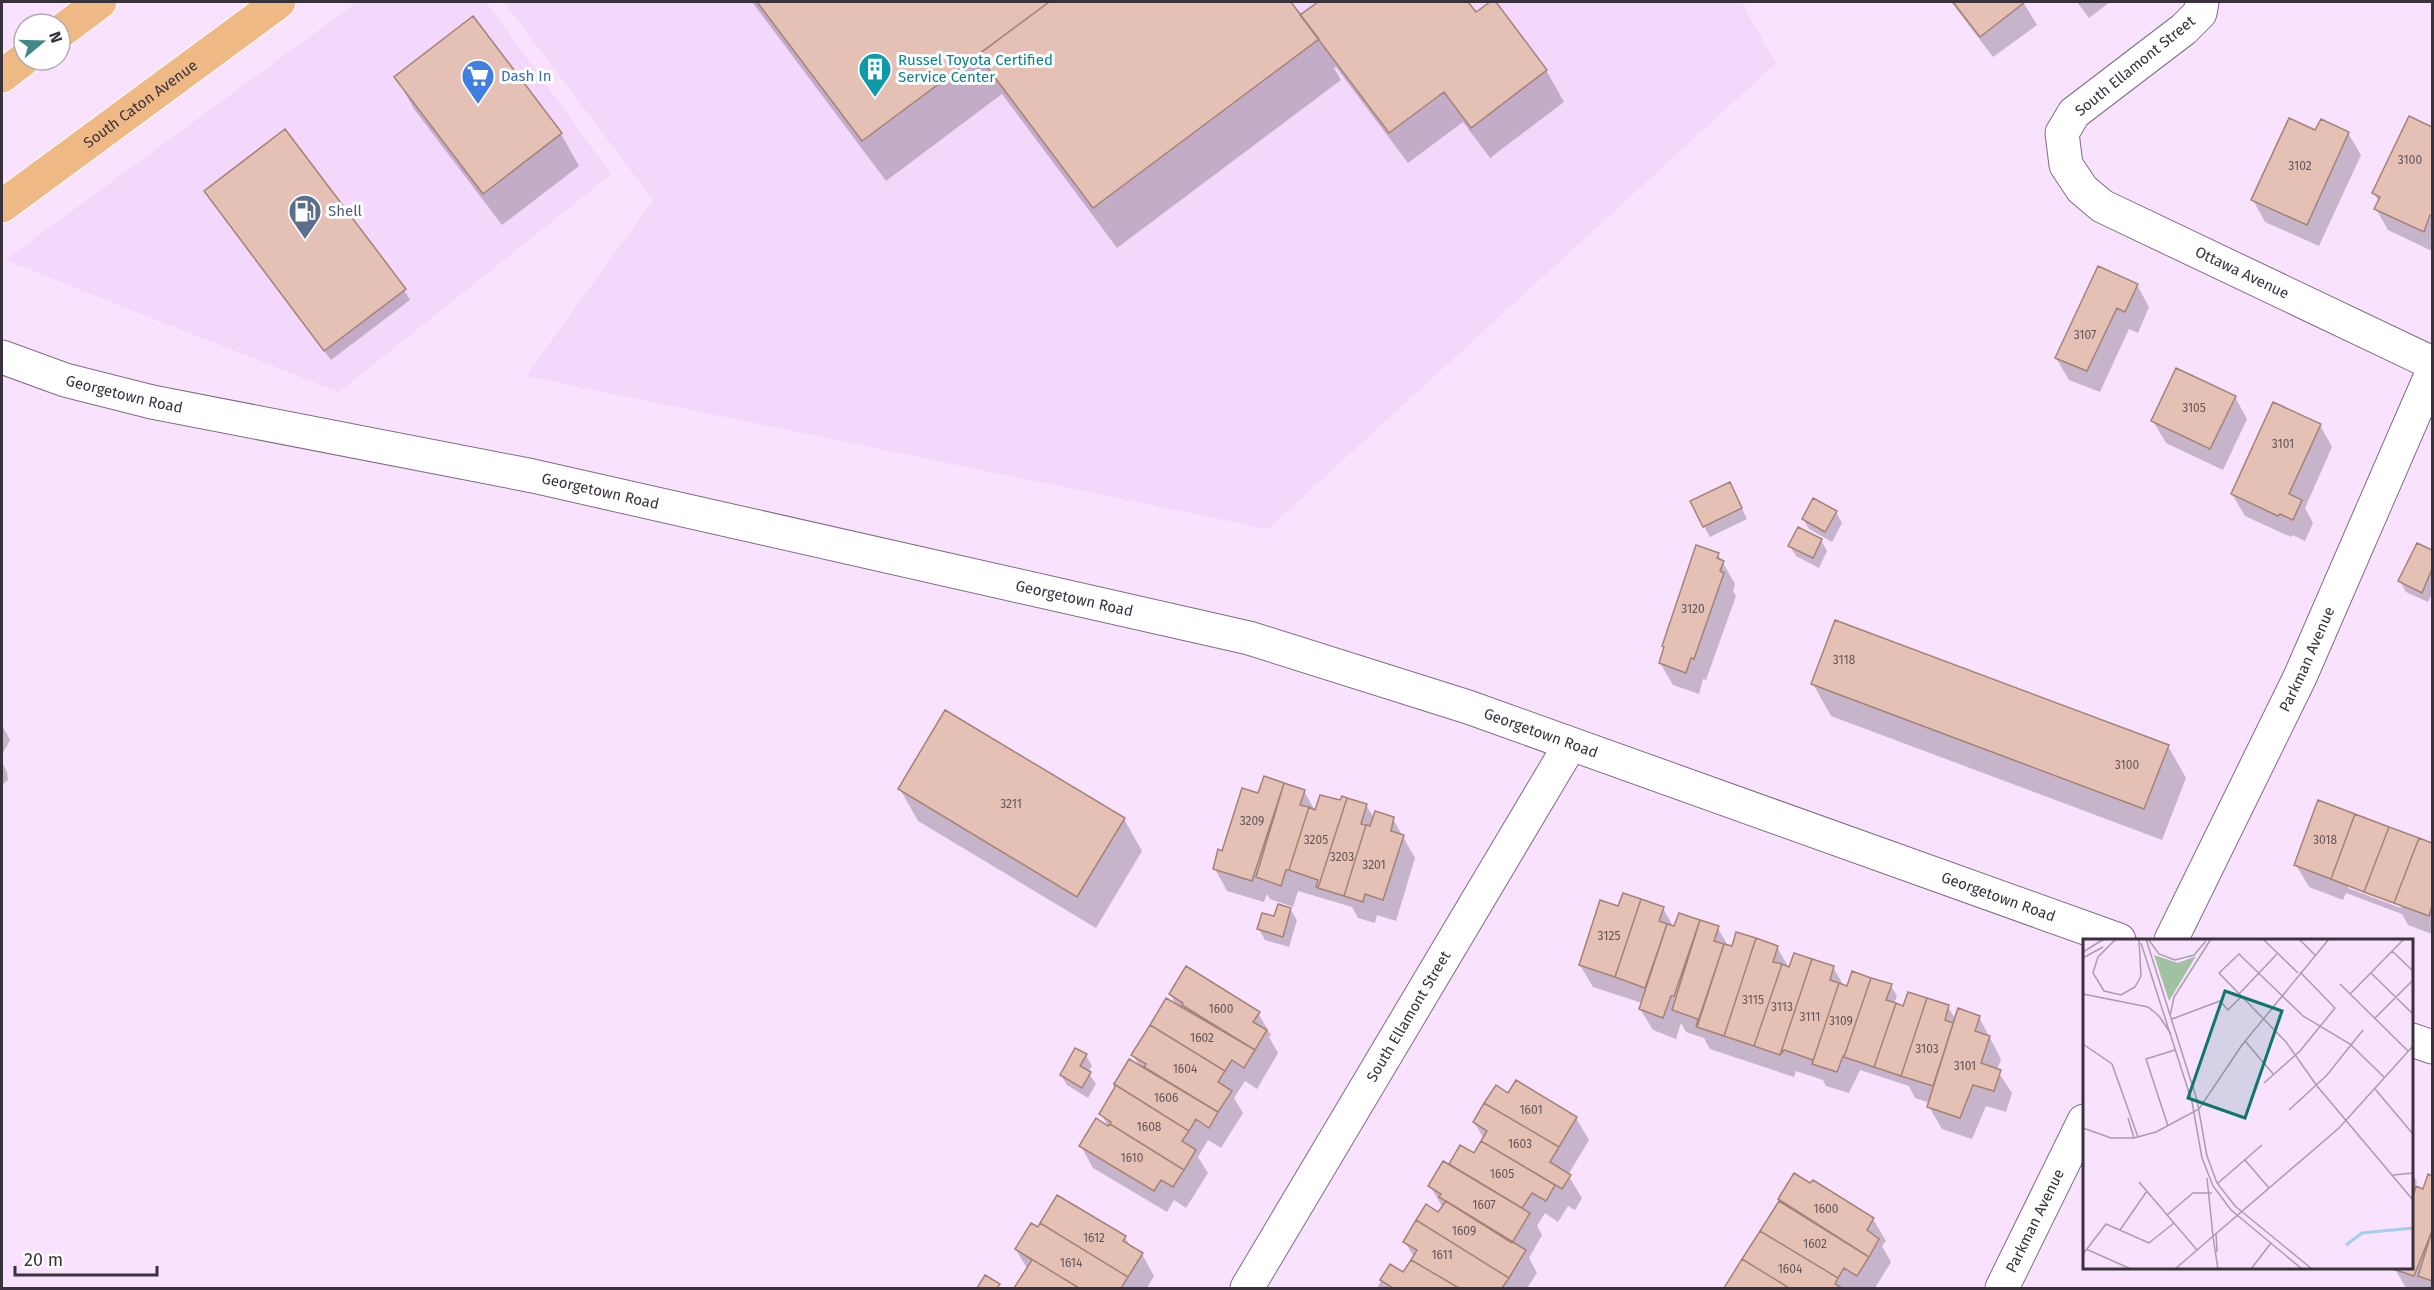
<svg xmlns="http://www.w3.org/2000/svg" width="2434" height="1290" viewBox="0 0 2434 1290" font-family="'Fira Sans',sans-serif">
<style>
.built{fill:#f4d8fb}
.shadow{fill:#0003;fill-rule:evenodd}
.building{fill:#e5c1b5;stroke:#a48277;stroke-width:1.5}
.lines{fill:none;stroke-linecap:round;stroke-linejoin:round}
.minor-casing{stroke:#806c85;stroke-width:35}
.tertiary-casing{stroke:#806c85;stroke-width:35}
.primary-casing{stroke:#fff;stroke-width:35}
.minor{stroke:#fff;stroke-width:33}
.tertiary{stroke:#fff;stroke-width:33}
.primary{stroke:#efb985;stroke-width:33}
.labels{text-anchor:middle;stroke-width:6;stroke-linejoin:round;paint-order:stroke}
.number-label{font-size:12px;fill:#64555a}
.culture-label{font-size:15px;fill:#0d838f;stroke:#fff;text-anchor:start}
.street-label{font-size:15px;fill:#39313c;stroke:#fff}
.shop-label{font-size:15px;fill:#366cbe;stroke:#fff;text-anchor:start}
.service-label{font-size:15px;fill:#4e5e75;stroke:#fff;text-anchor:start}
.inset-river{fill:none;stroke:#a2cfea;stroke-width:3}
.inset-road{fill:none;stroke:#ac9bb0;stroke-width:1.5}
.view{fill:#0f766e;fill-opacity:0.15;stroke:#0f766e;stroke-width:3}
.inset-edge{fill:none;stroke:#39313c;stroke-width:3}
</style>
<rect width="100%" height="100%" fill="#f8e2fe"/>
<path class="built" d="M 357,2 L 486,2 L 611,174 L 339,392 L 5,260 Z
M 504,2 L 1741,2 L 1776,63 L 1268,529 L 526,376 L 653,200 Z"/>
<path class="shadow" d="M 752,2 L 1289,2 L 1300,17 L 1320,2 L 1467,2 L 1476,14 L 1494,2 L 1546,70 L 1564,102 L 1490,158 L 1463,122 L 1408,163 L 1336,67 L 1334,68 L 1341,80 L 1117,248 L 1002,94 L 886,181 Z
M 1951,2 L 2023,2 L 2037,25 L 1993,57 Z
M 2077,2 L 2110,2 L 2089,18 Z
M 473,18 L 561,134 L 579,166 L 502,225 L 414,109 L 396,77 Z
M 2410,118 L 2432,129 L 2432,251 L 2388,230 L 2376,209 L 2379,202 L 2374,193 Z
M 2321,121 L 2348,133 L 2361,155 L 2319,246 L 2265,222 L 2253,200 L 2316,132 Z
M 212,202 L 404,290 L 410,300 L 331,360 Z
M 2137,285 L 2149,307 L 2138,333 L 2129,329 L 2100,392 L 2069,380 L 2056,358 Z
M 2235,397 L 2247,419 L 2223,470 L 2166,443 L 2153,421 Z
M 2320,425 L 2332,447 L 2305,508 L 2313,523 L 2305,541 L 2293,535 L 2291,537 L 2245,516 L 2232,494 Z
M 1735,494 L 1747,519 L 1710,537 L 1704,526 Z
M 1836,512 L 1842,523 L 1832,542 L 1809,529 L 1803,519 Z
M 1821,540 L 1827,551 L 1819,568 L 1796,556 L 1790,546 Z
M 2417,545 L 2432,552 L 2432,593 L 2428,602 L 2406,592 L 2400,581 Z
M 1718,554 L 1735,584 L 1733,591 L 1736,596 L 1706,680 L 1703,679 L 1699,694 L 1673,685 L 1660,663 L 1665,648 Z
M 1813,684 L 2168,746 L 2186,778 L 2162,840 L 1831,716 Z
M 2,725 L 10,740 L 2,755 Z
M 2,762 L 7,772 L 8,780 L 2,785 Z
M 1265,778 L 1304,791 L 1316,812 L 1366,805 L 1374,818 L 1393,819 L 1415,858 L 1396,921 L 1377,915 L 1375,923 L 1358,918 L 1352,907 L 1298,891 L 1293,907 L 1270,899 L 1267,894 L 1264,902 L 1227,891 L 1215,869 L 1259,795 Z
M 900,789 L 1124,819 L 1142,851 L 1096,928 L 918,821 Z
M 2319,802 L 2432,845 L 2432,934 L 2408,925 L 2402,914 L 2346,893 L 2343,900 L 2309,887 L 2296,865 ZM 2348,884 L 2402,905 L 2401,908 L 2348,888 Z
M 1619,908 L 1663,908 L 1675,930 L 1680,915 L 1717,927 L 1729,947 L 1777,947 L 1790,970 L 1833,967 L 1844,986 L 1891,986 L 1897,996 L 1894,1004 L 1904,1008 L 1948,1007 L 1956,1020 L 1979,1017 L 2001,1059 L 1997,1070 L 2012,1093 L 2006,1112 L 1986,1106 L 1972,1139 L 1942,1129 L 1929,1107 L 1930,1103 L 1915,1098 L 1909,1086 L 1860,1070 L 1849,1093 L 1826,1086 L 1823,1080 L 1796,1071 L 1794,1077 L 1710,1049 L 1704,1038 L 1686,1032 L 1681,1023 L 1676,1039 L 1653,1030 L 1640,1009 L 1642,1003 L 1593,987 L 1580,965 Z
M 1290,909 L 1297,920 L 1289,947 L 1265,940 L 1259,929 Z
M 1170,994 L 1258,1013 L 1271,1035 L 1269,1037 L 1278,1053 L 1257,1089 L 1245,1081 L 1234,1098 L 1243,1113 L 1221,1148 L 1208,1140 L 1198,1157 L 1208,1173 L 1186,1208 L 1174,1200 L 1167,1212 L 1093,1168 L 1081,1146 L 1109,1128 L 1101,1114 L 1140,1067 L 1133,1055 L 1177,1006 Z
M 1086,1055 L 1092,1066 L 1088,1072 L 1096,1084 L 1088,1098 L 1067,1085 L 1061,1075 Z
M 1509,1095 L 1576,1118 L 1589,1140 L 1568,1175 L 1582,1198 L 1575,1210 L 1568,1206 L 1558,1222 L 1545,1213 L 1537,1226 L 1542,1235 L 1529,1258 L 1537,1273 L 1527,1288 L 1377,1288 L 1390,1266 L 1403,1274 L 1414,1257 L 1405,1242 L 1439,1214 L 1443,1208 L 1430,1186 L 1449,1166 L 1461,1147 L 1475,1155 L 1484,1139 L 1474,1122 Z
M 2412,1172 L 2417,1182 L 2415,1187 L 2424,1191 L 2429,1176 L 2432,1177 L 2432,1288 L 2406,1288 L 2395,1269 L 2412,1268 Z
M 1795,1175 L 1873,1219 L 1886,1241 L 1882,1246 L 1891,1262 L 1875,1288 L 1726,1288 Z
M 1031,1225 L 1038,1229 L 1125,1237 L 1131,1248 L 1142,1254 L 1154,1276 L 1147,1288 L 1016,1288 L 1028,1270 L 1016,1250 Z"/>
<path class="building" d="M 757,2 L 1049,2 L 862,141 Z
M 1049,2 L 1291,2 L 1319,39 L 1093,208 L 978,55 Z
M 1318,2 L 1468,2 L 1476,12 L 1490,2 L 1496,2 L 1547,70 L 1471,128 L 1444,92 L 1389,133 L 1300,15 Z
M 1953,2 L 2025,2 L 1980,37 Z
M 473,16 L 562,133 L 483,194 L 394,77 Z
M 2409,116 L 2432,127 L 2432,216 L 2430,215 L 2424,232 L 2374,209 L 2380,197 L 2372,193 Z
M 2289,118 L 2315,130 L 2321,119 L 2349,132 L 2307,225 L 2251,200 Z
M 285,129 L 406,289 L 324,351 L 204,191 Z
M 2098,266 L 2138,284 L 2125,312 L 2117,308 L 2087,371 L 2055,358 Z
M 2176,368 L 2236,396 L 2210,449 L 2151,421 Z
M 2273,402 L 2321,424 L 2289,494 L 2302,500 L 2293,520 L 2280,514 L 2278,516 L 2231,494 Z
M 1730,482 L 1742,508 L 1703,527 L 1690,501 Z
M 1813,498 L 1837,511 L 1825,532 L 1802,519 Z
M 1798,527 L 1822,539 L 1813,558 L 1788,546 Z
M 2417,543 L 2432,550 L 2432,569 L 2422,593 L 2398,581 Z
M 1696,545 L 1719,553 L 1717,558 L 1724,561 L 1720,571 L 1724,573 L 1694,659 L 1691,658 L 1686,673 L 1659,663 L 1664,647 L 1662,646 Z
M 1835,620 L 2169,745 L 2144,809 L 1811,684 Z
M 945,710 L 1125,818 L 1077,897 L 898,789 Z
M 1264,776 L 1284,783 L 1252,881 L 1213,869 L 1218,849 L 1222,851 L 1242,788 L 1258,793 Z
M 1284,783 L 1305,790 L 1300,805 L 1309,807 L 1289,870 L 1286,870 L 1281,886 L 1256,877 Z
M 1320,795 L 1340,800 L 1342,796 L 1347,798 L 1318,888 L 1316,887 L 1318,880 L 1289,870 L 1309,807 L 1315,810 Z
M 1347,798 L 1367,804 L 1361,824 L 1366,825 L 1344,896 L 1318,888 Z
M 2318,800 L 2355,814 L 2331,879 L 2294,865 Z
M 1375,811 L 1394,817 L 1391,831 L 1404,835 L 1383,900 L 1365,894 L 1363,902 L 1344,896 L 1366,825 L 1370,826 Z
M 2355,814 L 2389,827 L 2364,892 L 2331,879 Z
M 2389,827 L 2419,838 L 2394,903 L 2364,892 Z
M 2419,838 L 2432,843 L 2432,906 L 2429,916 L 2394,903 Z
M 1623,893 L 1641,899 L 1615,977 L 1579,965 L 1600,900 L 1618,906 Z
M 1641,899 L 1664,907 L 1659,921 L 1667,924 L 1645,988 L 1615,977 Z
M 1278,904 L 1291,908 L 1283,937 L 1257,929 L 1262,913 L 1274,916 Z
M 1679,913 L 1700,920 L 1674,996 L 1671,996 L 1663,1018 L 1639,1009 L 1667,924 L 1674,926 Z
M 1700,920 L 1719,926 L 1714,941 L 1724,944 L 1696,1027 L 1698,1019 L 1672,1010 Z
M 1736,932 L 1756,938 L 1724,1036 L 1697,1027 L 1724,944 L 1732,946 Z
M 1756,938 L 1778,946 L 1773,962 L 1782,964 L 1754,1046 L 1724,1036 Z
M 1794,953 L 1812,959 L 1780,1055 L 1754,1046 L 1782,964 L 1789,967 Z
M 1812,959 L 1834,966 L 1830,980 L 1839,983 L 1812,1064 L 1813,1060 L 1784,1050 L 1780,1055 Z
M 1186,966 L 1260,1012 L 1253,1022 L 1267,1030 L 1255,1050 L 1182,1005 L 1183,1003 L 1169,994 Z
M 1852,971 L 1871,978 L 1844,1057 L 1843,1056 L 1837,1072 L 1812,1064 L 1839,983 L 1847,986 Z
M 1871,978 L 1892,984 L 1886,1000 L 1896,1003 L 1874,1067 L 1844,1057 Z
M 1908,992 L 1927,998 L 1901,1076 L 1874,1067 L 1896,1003 L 1903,1006 Z
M 1166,998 L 1255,1050 L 1244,1068 L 1232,1060 L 1225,1071 L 1150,1025 Z
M 1927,998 L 1949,1005 L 1945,1020 L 1953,1023 L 1958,1008 L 1933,1086 L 1901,1076 Z
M 1958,1008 L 1980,1016 L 1975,1031 L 1990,1036 L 1981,1063 L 2001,1070 L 1994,1091 L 1973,1085 L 1960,1118 L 1927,1107 Z
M 1150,1025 L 1225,1071 L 1218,1082 L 1232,1091 L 1218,1112 L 1144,1067 L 1146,1064 L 1131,1055 Z
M 1075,1048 L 1087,1054 L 1080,1066 L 1091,1072 L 1082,1088 L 1060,1075 Z
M 1129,1059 L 1218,1112 L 1209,1128 L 1196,1119 L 1189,1131 L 1114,1084 Z
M 1516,1080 L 1577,1117 L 1559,1147 L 1484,1103 L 1496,1085 L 1508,1093 Z
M 1114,1084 L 1189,1131 L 1182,1141 L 1196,1150 L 1184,1170 L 1110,1124 L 1111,1122 L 1099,1114 L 1115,1087 Z
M 1484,1103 L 1559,1147 L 1550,1162 L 1571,1175 L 1562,1189 L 1481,1141 L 1487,1131 L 1473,1122 Z
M 1096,1118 L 1108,1126 L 1110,1124 L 1184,1170 L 1173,1187 L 1161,1180 L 1154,1191 L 1079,1146 Z
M 1481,1141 L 1555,1185 L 1546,1201 L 1532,1193 L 1522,1208 L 1449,1164 L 1460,1145 L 1474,1153 Z
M 1443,1161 L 1530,1213 L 1512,1243 L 1439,1197 L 1441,1194 L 1428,1186 Z
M 1794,1173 L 1810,1183 L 1813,1180 L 1874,1218 L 1867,1230 L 1879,1239 L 1869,1257 L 1778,1199 Z
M 2428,1174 L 2432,1176 L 2432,1231 L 2414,1276 L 2393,1269 L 2412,1268 L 2412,1200 L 2416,1186 L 2423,1189 Z
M 1057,1195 L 1126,1236 L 1123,1241 L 1143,1253 L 1128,1277 L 1040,1223 Z
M 1446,1201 L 1526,1250 L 1509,1278 L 1416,1220 L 1426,1204 L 1438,1212 Z
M 1779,1201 L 1869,1257 L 1857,1276 L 1844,1268 L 1838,1278 L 1760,1231 Z
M 1416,1220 L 1509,1278 L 1502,1288 L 1459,1288 L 1411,1260 L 1417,1250 L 1403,1242 Z
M 1031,1223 L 1038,1227 L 1040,1223 L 1128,1277 L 1121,1288 L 1079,1288 L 1015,1249 Z
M 1760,1231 L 1838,1278 L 1835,1284 L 1842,1288 L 1789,1288 L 1742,1259 Z
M 2432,1231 L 2432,1281 L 2418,1276 Z
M 1015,1249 L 1079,1288 L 1014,1288 L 1032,1260 Z
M 1742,1259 L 1789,1288 L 1724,1288 Z
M 1411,1260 L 1459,1288 L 1393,1288 L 1380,1280 L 1390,1264 L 1403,1272 Z
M 985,1275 L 1000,1284 L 997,1288 L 977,1288 Z"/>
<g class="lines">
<defs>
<g id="minor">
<path id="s1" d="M 2202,2 L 2200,13 L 2184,29 L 2074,113 L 2062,133 L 2066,165 L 2082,189 L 2102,206 L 2432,363"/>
<path id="s2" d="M 2171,940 L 2300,677 L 2432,373"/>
<path id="s3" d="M 1247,1288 L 1570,745"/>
<path id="s4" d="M 2002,1288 L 2084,1121"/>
</g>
<g id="tertiary">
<path id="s5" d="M 2,357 L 65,380 L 152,402 L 533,476 L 1249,638 L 1468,707 L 2119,940"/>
<path d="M 2412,1040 L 2432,1047"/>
</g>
<g id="primary">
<path d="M 60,32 L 100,2"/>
<path d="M 2,76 L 24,59"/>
<path id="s6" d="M 2,206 L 279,2"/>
</g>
</defs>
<use href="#minor" class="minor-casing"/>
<use href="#tertiary" class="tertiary-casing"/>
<use href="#primary" class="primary-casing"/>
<use href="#minor" class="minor"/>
<use href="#tertiary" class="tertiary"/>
<use href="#primary" class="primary"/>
</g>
<defs>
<symbol id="building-pin" viewBox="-11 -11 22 30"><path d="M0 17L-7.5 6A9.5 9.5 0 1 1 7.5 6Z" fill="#0f9aa8" stroke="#fff"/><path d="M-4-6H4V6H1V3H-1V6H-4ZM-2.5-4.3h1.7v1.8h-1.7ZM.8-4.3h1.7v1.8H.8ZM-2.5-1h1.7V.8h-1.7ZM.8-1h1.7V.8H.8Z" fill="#fff"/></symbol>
<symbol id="supermarket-pin" viewBox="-11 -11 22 30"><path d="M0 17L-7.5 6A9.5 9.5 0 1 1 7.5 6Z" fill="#3f7fe0" stroke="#fff"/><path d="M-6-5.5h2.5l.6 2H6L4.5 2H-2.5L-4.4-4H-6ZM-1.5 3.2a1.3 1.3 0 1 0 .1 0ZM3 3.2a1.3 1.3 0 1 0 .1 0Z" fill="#fff"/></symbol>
<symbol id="fuel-pin" viewBox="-11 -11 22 30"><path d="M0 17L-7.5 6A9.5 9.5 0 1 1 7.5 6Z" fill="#5c6f8a" stroke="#fff"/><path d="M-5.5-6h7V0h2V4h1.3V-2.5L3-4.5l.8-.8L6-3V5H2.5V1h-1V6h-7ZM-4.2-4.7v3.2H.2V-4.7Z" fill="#fff"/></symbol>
</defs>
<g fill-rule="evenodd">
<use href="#building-pin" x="856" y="50" width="38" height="52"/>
<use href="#supermarket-pin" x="459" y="57" width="38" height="52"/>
<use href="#fuel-pin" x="286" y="192" width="38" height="52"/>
</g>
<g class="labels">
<g class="number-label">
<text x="2410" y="164">3100</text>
<text x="2300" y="170">3102</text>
<text x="2085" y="339">3107</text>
<text x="2194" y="412">3105</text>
<text x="2283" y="448">3101</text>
<text x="1693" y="613">3120</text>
<text x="1844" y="664">3118</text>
<text x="2127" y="769">3100</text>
<text x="1011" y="808">3211</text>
<text x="1252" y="825">3209</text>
<text x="1316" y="844">3205</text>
<text x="2325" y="844">3018</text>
<text x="1342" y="861">3203</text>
<text x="1374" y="869">3201</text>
<text x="1609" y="940">3125</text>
<text x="1753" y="1004">3115</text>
<text x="1782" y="1011">3113</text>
<text x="1221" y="1013">1600</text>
<text x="1810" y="1021">3111</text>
<text x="1841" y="1025">3109</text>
<text x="1202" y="1042">1602</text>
<text x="1927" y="1053">3103</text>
<text x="1965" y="1070">3101</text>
<text x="1185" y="1073">1604</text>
<text x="1166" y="1102">1606</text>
<text x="1531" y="1114">1601</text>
<text x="1149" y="1131">1608</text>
<text x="1520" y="1148">1603</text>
<text x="1132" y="1162">1610</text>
<text x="1502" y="1178">1605</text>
<text x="1484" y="1209">1607</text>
<text x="1826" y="1213">1600</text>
<text x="1464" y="1235">1609</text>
<text x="1094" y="1242">1612</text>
<text x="1815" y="1248">1602</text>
<text x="1442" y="1259">1611</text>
<text x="1071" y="1267">1614</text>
<text x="1790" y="1273">1604</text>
</g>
<g class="culture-label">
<text x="898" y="65">Russel Toyota Certified<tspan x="898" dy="17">Service Center</tspan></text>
</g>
<g class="street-label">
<text transform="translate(2135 66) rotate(-39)" y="5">South Ellamont Street</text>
<text dy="5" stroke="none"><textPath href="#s6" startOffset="172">South Caton Avenue</textPath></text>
<text dy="5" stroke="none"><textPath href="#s1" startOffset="438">Ottawa Avenue</textPath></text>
<text dy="5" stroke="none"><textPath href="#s5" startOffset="128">Georgetown Road</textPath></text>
<text dy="5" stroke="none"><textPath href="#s5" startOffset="614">Georgetown Road</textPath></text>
<text dy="5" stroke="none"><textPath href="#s5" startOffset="1100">Georgetown Road</textPath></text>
<text dy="5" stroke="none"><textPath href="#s2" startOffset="312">Parkman Avenue</textPath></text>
<text dy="5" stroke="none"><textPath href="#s5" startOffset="1586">Georgetown Road</textPath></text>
<text dy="5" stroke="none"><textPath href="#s5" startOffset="2072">Georgetown Road</textPath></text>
<text dy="5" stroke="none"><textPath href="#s3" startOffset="316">South Ellamont Street</textPath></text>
<text dy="5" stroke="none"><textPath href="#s4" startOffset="75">Parkman Avenue</textPath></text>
</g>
<g class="shop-label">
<text x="501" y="81">Dash In</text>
</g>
<g class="service-label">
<text x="328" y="216">Shell</text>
</g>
</g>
<g transform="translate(2083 939)">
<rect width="330" height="330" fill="#f8e2fe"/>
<path d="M 71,16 L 95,24 L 113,17 L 86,62 Z" fill="#a1c1a3"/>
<path class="inset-river" d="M 263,306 L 279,294 L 330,289"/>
<path class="inset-road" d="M 33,0 L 15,18 L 10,34 L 21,52 L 38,56 L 52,48 L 58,37 L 56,0M 63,0 L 114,161 L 124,217 L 134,244 L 152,267 L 229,330M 65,0 L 76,15 L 92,21 L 111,16 L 123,2M 180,0 L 215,34M 216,0 L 232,16M 58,4 L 109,163 L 119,219 L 130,247 L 148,271 L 219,330M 309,12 L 330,32M 0,13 L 21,0M 0,19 L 20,8M 288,34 L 330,75M 257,45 L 325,112M 0,55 L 65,68 L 76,77 L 88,95M 156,55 L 194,15M 267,55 L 321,0M 87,77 L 91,58 L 128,0M 292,79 L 330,41M 89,80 L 137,62 L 145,71 L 158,58M 162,102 L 191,136M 0,105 L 29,125 L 55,198M 302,139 L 267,105 L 220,77 L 156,15 L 136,34 L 203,103 L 234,147 L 330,261M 181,144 L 217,112 L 252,69 L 217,33M 292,150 L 330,195M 206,171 L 244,136 L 280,91M 45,179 L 51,199M 85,187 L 63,120 L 92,111M 0,189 L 28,199 L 51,199 L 73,193 L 116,170 L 159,106 L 246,0M 162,221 L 186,249M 310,236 L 330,234M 124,239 L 130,297M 56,243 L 114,311M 135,244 L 179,206M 84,276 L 110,254 L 129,254M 37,291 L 64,252M 133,294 L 134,313M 130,298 L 135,330M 3,310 L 48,330M 0,315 L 23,285 L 66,304 L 91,284M 92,330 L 256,189 L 330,107M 168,330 L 188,304"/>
<path class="view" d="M 142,52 L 199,72 L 162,179 L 105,159 Z"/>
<rect width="330" height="330" class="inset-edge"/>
</g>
<rect width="2434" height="1290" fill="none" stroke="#39313c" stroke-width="6"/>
<g transform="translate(42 42) rotate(71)"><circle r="28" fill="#ffffff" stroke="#b0adb1" stroke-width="1.5"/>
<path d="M0-4.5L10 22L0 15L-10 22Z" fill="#428986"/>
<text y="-9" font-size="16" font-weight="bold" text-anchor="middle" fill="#39313c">N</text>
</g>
<path d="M15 1266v9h142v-9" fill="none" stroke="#39313c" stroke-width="3"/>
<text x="24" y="1266" font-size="18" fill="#39313c" stroke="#ffffff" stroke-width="4.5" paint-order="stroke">20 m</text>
</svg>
